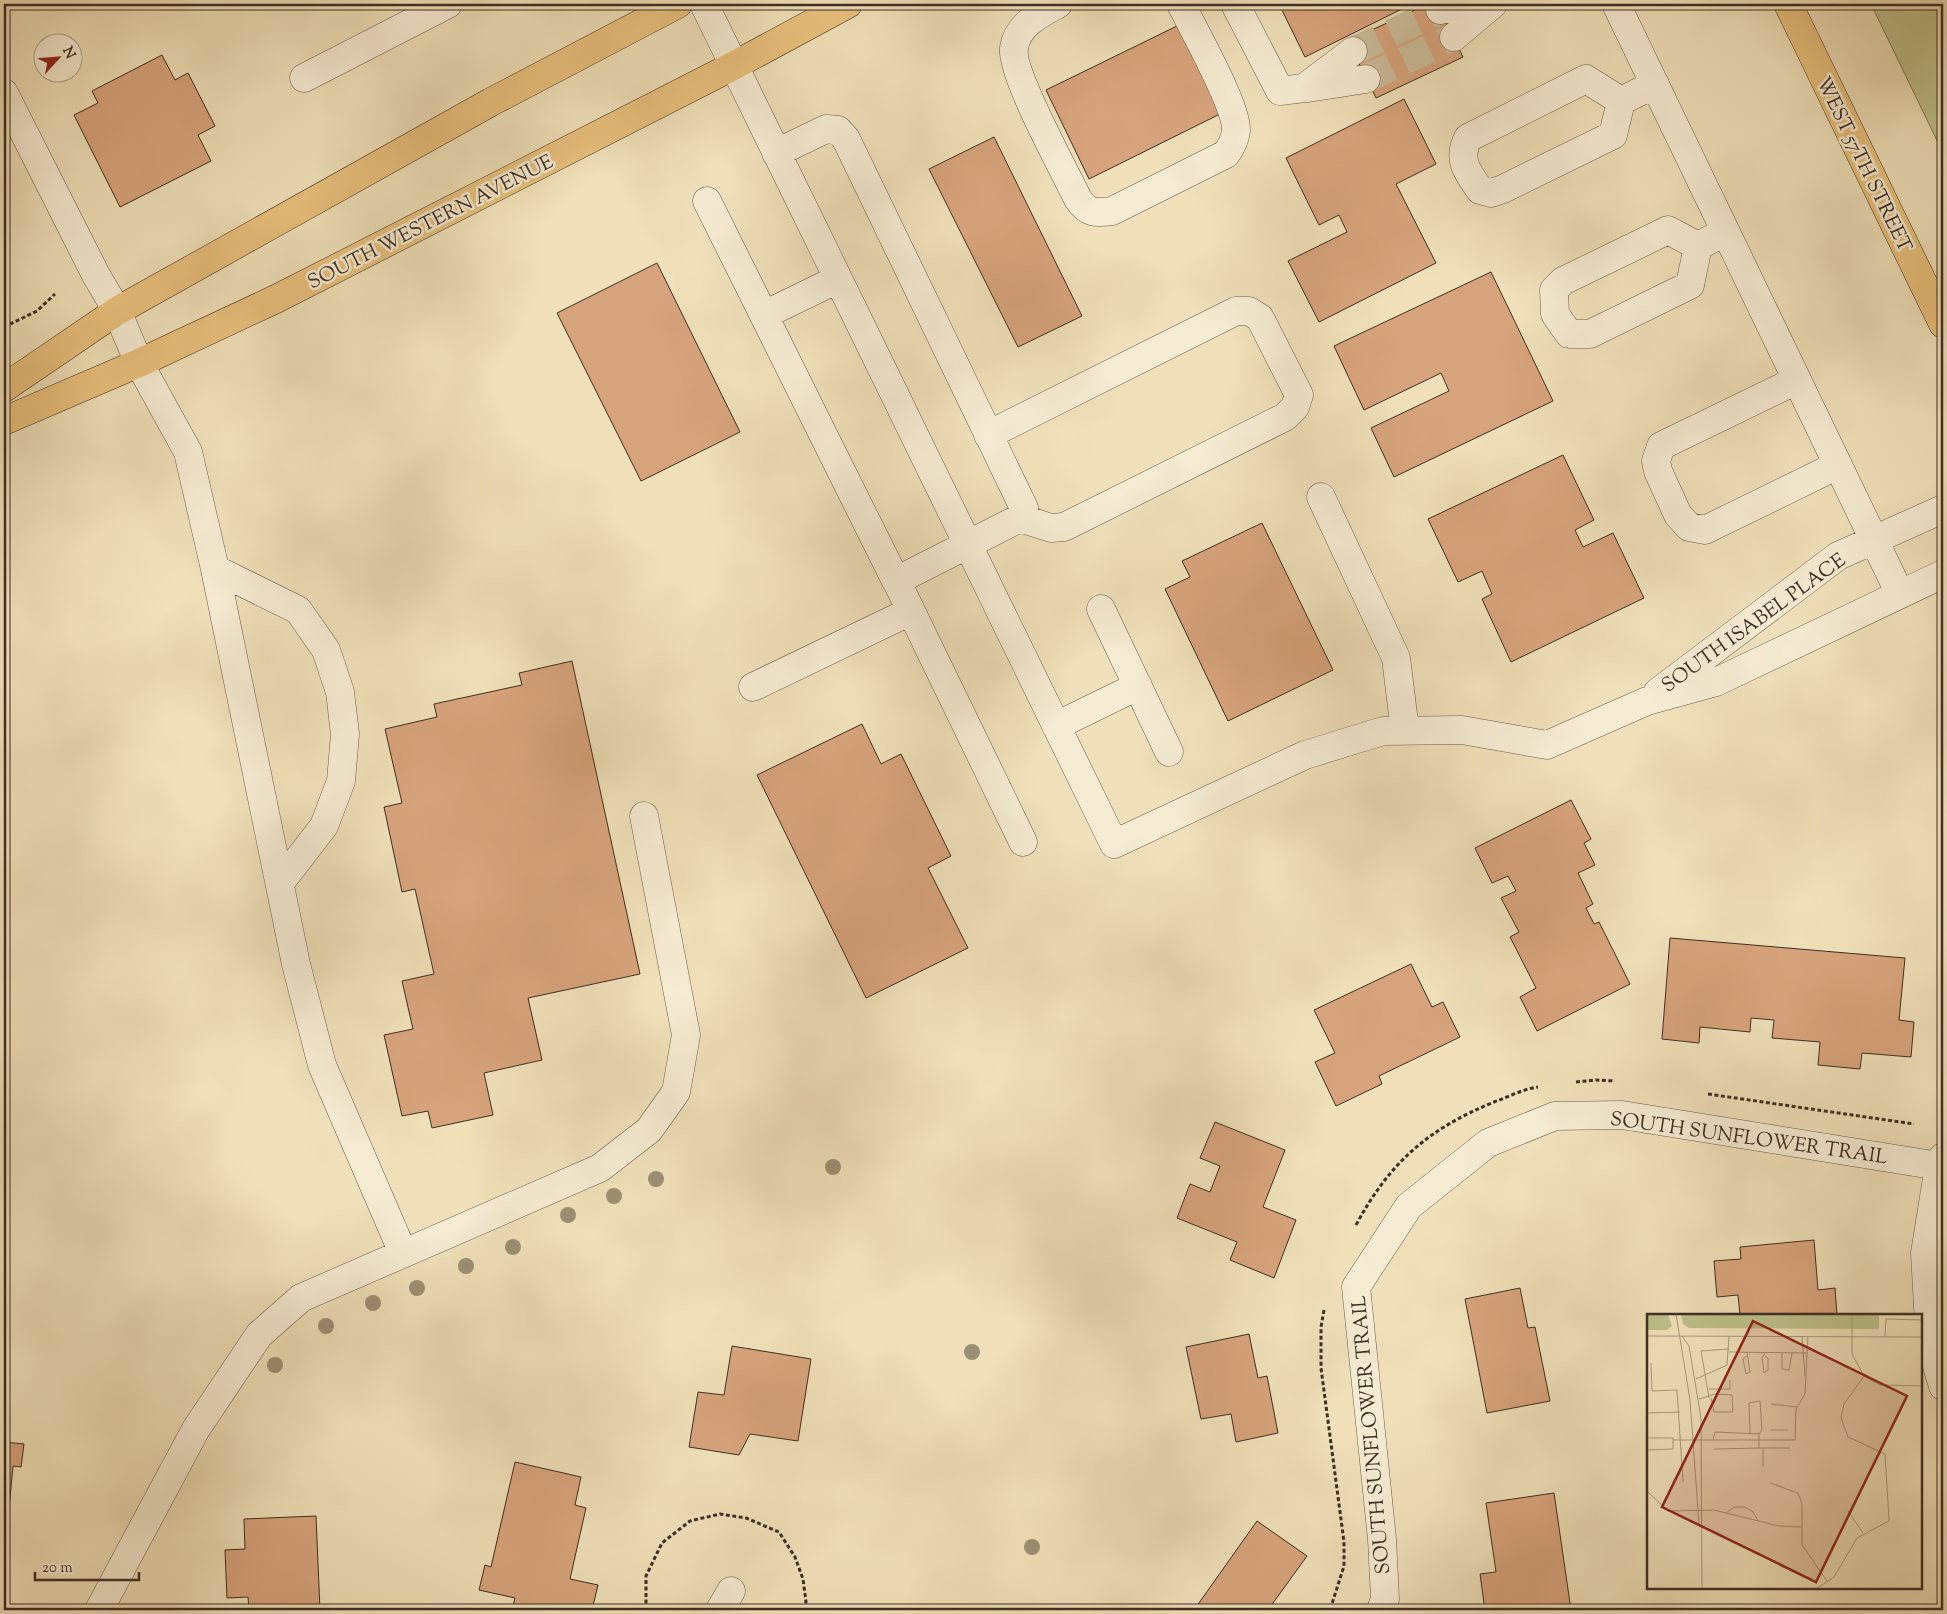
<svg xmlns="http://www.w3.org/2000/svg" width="1947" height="1614" viewBox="0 0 1947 1614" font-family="'Sorts Mill Goudy',serif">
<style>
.green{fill:#bec18c;stroke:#7e7858}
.building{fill:#d7a37c;stroke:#3d2f24}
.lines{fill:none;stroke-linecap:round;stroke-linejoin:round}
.minor-tunnel{stroke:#cbbd9b;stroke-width:28;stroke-dasharray:28 14;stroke-linecap:butt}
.minor-casing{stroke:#6a5b49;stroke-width:29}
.major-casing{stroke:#3d2f24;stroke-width:29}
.path{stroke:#3d2f24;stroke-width:3;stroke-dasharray:4 2.5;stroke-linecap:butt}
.minor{stroke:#f5ebd2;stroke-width:28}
.major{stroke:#e8c07c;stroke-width:28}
.tree{fill:#9b8f73}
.labels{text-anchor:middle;stroke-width:5;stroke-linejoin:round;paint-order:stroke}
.street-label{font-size:20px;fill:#3d2f24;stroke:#f5ebd2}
.inset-road{fill:none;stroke:#a8997d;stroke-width:1}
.view{fill:#8f2418;fill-opacity:0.15;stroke:#8f2418;stroke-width:2.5}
.inset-edge{fill:none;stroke:#3d2f24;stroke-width:2.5}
</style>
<rect width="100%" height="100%" fill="#efe0b9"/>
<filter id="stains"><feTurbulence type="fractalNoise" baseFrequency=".004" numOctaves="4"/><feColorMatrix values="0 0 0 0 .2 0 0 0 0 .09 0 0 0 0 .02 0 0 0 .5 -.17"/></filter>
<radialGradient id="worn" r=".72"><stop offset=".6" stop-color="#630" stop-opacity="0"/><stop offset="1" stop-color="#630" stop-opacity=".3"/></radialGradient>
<path class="green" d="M 1871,4 L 1943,4 L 1943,153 Z"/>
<path class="building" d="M 1279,4 L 1412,4 L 1305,57 Z
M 1428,4 L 1437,4 L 1463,57 L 1376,98 L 1348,41 Z
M 1179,25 L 1222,113 L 1089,179 L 1046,90 Z
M 162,55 L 175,80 L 188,73 L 215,126 L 198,135 L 211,161 L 120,207 L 74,115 L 98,103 L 92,91 Z
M 1404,99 L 1436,164 L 1396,184 L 1436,263 L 1319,322 L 1288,261 L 1347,232 L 1339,215 L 1319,225 L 1286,158 Z
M 994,137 L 1082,316 L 1018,347 L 929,169 Z
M 657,263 L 740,432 L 641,481 L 557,313 Z
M 1491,272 L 1553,401 L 1394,477 L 1371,428 L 1449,391 L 1441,373 L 1364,410 L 1334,346 Z
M 1563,455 L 1594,520 L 1575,530 L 1583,547 L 1613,533 L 1644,598 L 1511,662 L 1482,599 L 1492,594 L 1482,571 L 1458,582 L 1428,519 Z
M 1262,523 L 1333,670 L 1228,721 L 1165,589 L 1190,577 L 1182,561 Z
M 572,661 L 640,974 L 528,998 L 542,1060 L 484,1073 L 493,1115 L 432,1128 L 428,1111 L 402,1116 L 384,1035 L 413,1029 L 402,981 L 434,974 L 415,889 L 402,892 L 384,807 L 402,803 L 385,729 L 437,717 L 434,704 L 522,685 L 519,673 Z
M 862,724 L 881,764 L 901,754 L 951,856 L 928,868 L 968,948 L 866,998 L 757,775 Z
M 1571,800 L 1591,839 L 1584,843 L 1595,865 L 1578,873 L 1593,904 L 1586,908 L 1594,924 L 1599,922 L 1630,984 L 1537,1031 L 1520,997 L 1536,988 L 1510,937 L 1519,932 L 1501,898 L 1516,891 L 1508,876 L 1492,883 L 1475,848 Z
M 1670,938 L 1905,958 L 1899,1020 L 1914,1022 L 1911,1057 L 1862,1053 L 1860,1069 L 1818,1065 L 1820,1042 L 1772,1038 L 1774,1020 L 1751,1018 L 1750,1032 L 1700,1027 L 1699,1043 L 1662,1039 Z
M 1411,964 L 1432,1007 L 1443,1002 L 1460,1037 L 1379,1076 L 1382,1084 L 1336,1106 L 1315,1062 L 1335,1053 L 1314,1010 Z
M 1215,1122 L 1285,1150 L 1263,1207 L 1296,1220 L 1274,1278 L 1230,1260 L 1237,1242 L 1177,1218 L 1190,1184 L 1210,1192 L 1220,1166 L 1200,1158 Z
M 1814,1240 L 1818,1290 L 1835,1288 L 1837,1315 L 1740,1315 L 1738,1295 L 1717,1297 L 1714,1261 L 1741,1259 L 1740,1247 Z
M 1520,1288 L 1528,1328 L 1535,1327 L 1550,1401 L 1487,1413 L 1465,1299 Z
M 1249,1334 L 1258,1378 L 1267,1376 L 1278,1433 L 1236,1442 L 1231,1414 L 1201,1419 L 1186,1347 Z
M 732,1346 L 811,1359 L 798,1441 L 750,1434 L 739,1455 L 689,1447 L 698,1392 L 724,1395 Z
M 4,1442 L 24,1444 L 21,1467 L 13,1466 L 8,1520 L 4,1520 Z
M 515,1462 L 581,1477 L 575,1505 L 586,1508 L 570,1579 L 598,1585 L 592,1610 L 512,1610 L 515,1598 L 479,1590 L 485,1565 L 491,1567 Z
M 1554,1493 L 1571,1610 L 1485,1610 L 1480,1574 L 1496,1572 L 1486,1503 Z
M 316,1516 L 320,1610 L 249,1610 L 248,1597 L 227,1598 L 225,1550 L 245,1549 L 244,1519 Z
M 1257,1521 L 1307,1556 L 1268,1610 L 1194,1610 Z"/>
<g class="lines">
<path class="minor-tunnel" d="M 1353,51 L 1440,10
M 1366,79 L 1454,37"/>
<defs>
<path id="minor" d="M 704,4 L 1114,844 L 1305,755 L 1383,731 L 1462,730 L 1547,745 L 1647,701 L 1716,682 L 1943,574
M 1058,4 C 1040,14 1017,25 1014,48 C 1010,72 1065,172 1078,199 C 1088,214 1096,213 1112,211 L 1226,154 C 1232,146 1235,140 1236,130 C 1237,106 1193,29 1181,4
M 1235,4 L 1280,91 L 1304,88 L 1353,51
M 1616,4 L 1900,594
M 1440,10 L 1467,4
M 1454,37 L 1493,4
M 304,78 L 448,4
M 1308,88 L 1366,79
M 4,93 L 96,275 L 117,311 L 139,363 L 188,452 L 215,569 L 296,964 L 322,1065 L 403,1253
M 1621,101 L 1586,79 L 1468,138 C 1457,159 1467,172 1480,190 L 1491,193 L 1503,189 L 1613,135 L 1621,101 L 1655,84
M 707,201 L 896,581 L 1020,518 L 1024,508 L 846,139 L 838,130 L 826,129 L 776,153
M 1698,246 L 1690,285 L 1590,334 L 1569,334 L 1555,314 L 1554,290 L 1563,281 L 1668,230 L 1698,246 L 1725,232
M 764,315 L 838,279
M 1797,380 L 1661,446 L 1656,461 L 1658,471 L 1678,515 L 1689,527 L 1705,530 L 1838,465
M 988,435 L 1236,311 L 1249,311 L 1260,318 L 1299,395 L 1295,407 L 1285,417 L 1064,527 L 1051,528 L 1020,518
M 1321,497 L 1396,658 L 1405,731
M 215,569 L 298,610 L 326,650 L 340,692 L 345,734 L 341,781 L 324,826 L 280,883
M 896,580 L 1023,842
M 1101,609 L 1169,752
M 753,687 L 911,611
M 1658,692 L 1838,556 L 1943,509
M 1056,726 L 1138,686
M 1943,1157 L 1939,1166 L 1925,1253 L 1930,1343 L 1943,1386
M 99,1610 L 196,1429 L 259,1335 L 301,1298 L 600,1168 L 649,1130 L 676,1092 L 686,1035 L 644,816
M 720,1610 L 731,1591
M 1381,1610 L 1385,1599 L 1382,1539 L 1356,1287 L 1409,1206 L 1488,1143 L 1555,1116 L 1622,1115 L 1939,1166"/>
<path id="major" d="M 1788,4 L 1943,324
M 4,388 L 117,311 L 491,102 L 678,4
M 4,421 L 139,363 L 276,299 L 735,65 L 848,4"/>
</defs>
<use href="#minor" class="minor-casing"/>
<use href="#major" class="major-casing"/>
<path class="path" d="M 4,327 L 37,311 L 55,294
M 1576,1082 L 1596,1080 L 1615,1081
M 1708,1094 L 1914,1124
M 1356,1225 C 1390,1162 1428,1129 1494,1102 C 1508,1097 1523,1089 1538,1087
M 1324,1310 L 1321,1327 L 1321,1368 L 1344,1542 L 1344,1566 L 1330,1610
M 646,1610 L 646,1576 L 662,1543 L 690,1521 L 720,1514 L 746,1518 L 779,1532 L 795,1557 L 803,1579 L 806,1602 L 803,1610"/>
<use href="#minor" class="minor"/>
<use href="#major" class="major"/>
</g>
<g class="tree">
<circle cx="833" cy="1167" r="8"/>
<circle cx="656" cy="1179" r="8"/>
<circle cx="614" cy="1196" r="8"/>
<circle cx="568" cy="1215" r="8"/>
<circle cx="513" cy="1247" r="8"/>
<circle cx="466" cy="1266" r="8"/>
<circle cx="417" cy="1288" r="8"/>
<circle cx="373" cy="1303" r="8"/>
<circle cx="326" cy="1326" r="8"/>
<circle cx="972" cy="1352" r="8"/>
<circle cx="275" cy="1365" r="8"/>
<circle cx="1032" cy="1547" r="8"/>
</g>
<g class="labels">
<g class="street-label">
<text transform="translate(1865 164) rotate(64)" y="7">WEST 57TH STREET</text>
<text transform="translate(430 221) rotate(-27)" y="7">SOUTH WESTERN AVENUE</text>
<text transform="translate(1753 622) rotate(-36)" y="7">SOUTH ISABEL PLACE</text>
<text transform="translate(1749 1137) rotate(8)" y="7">SOUTH SUNFLOWER TRAIL</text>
<text transform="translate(1370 1435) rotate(-95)" y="7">SOUTH SUNFLOWER TRAIL</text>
</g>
</g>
<g transform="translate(1647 1314)">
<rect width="275" height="275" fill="#efe0b9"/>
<path d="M 0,0 L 21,0 L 25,12 L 20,16 L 0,16 ZM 34,0 L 232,0 L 232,15 L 42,14 L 36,10 Z" fill="#bec18c"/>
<path class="inset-road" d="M 29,0 L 43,86 L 52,210M 205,0 L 205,40 L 217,62 L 233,71 L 275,72M 0,22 L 275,23M 35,22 L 42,32 L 54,104 L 55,275M 155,22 L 158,62M 238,22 L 239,5 L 275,6M 82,38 L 160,39M 100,38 L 103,58 L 99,60 L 96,45 L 100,42M 118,39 L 115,44 L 117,59 L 121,56 L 121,44 L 118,42M 135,39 L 135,55 L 142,56 L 145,39M 4,49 L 5,77 L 30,76 L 36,168M 49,65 L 80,51 L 82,22M 62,75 L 83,75 L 83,66M 62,84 L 54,37 L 82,35M 52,85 L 68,80 L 85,81 L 86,98 L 67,98 L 64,84M 124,90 L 150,93M 0,99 L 33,98M 124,116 L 141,116M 103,119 L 102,89 L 113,87 L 115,116 L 112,120M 0,124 L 26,124 L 26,126M 66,126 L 68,118 L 112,120 L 112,134 L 67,135M 112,134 L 143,134M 0,136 L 26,135 L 26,126 L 148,126 L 149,95 L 158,80 L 161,22M 116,153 L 116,134M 123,169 L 151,179 L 155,190 L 155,231 L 180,267M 0,177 L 21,197 L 67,196 L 132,212 L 154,213M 201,197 L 216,219M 79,199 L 87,193 L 97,193 L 105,197 L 112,208M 169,275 L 187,263 L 210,224 L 242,207 L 238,140 L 201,123 L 194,104 L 197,90 L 217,62"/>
<path class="view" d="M 106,7 L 260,82 L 169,268 L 15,193 Z"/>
<rect width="275" height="275" class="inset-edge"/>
</g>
<rect width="1947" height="1614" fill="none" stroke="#efe0b9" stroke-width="20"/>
<rect x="5" y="5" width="1937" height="1604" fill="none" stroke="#3d2f24" stroke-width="2.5"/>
<rect x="10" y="10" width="1927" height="1594" fill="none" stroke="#3d2f24"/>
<g transform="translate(58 58) rotate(64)"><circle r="24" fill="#f5ebd2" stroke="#aba08c"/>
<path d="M0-4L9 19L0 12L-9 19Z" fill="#8f2418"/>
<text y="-8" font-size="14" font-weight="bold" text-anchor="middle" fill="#3d2f24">N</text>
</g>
<path d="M35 1572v8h104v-8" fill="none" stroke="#3d2f24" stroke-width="2.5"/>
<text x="42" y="1572" font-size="15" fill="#3d2f24" stroke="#f5ebd2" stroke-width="4" paint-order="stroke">20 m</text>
<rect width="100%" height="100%" filter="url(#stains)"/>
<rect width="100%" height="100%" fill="url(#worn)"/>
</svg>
